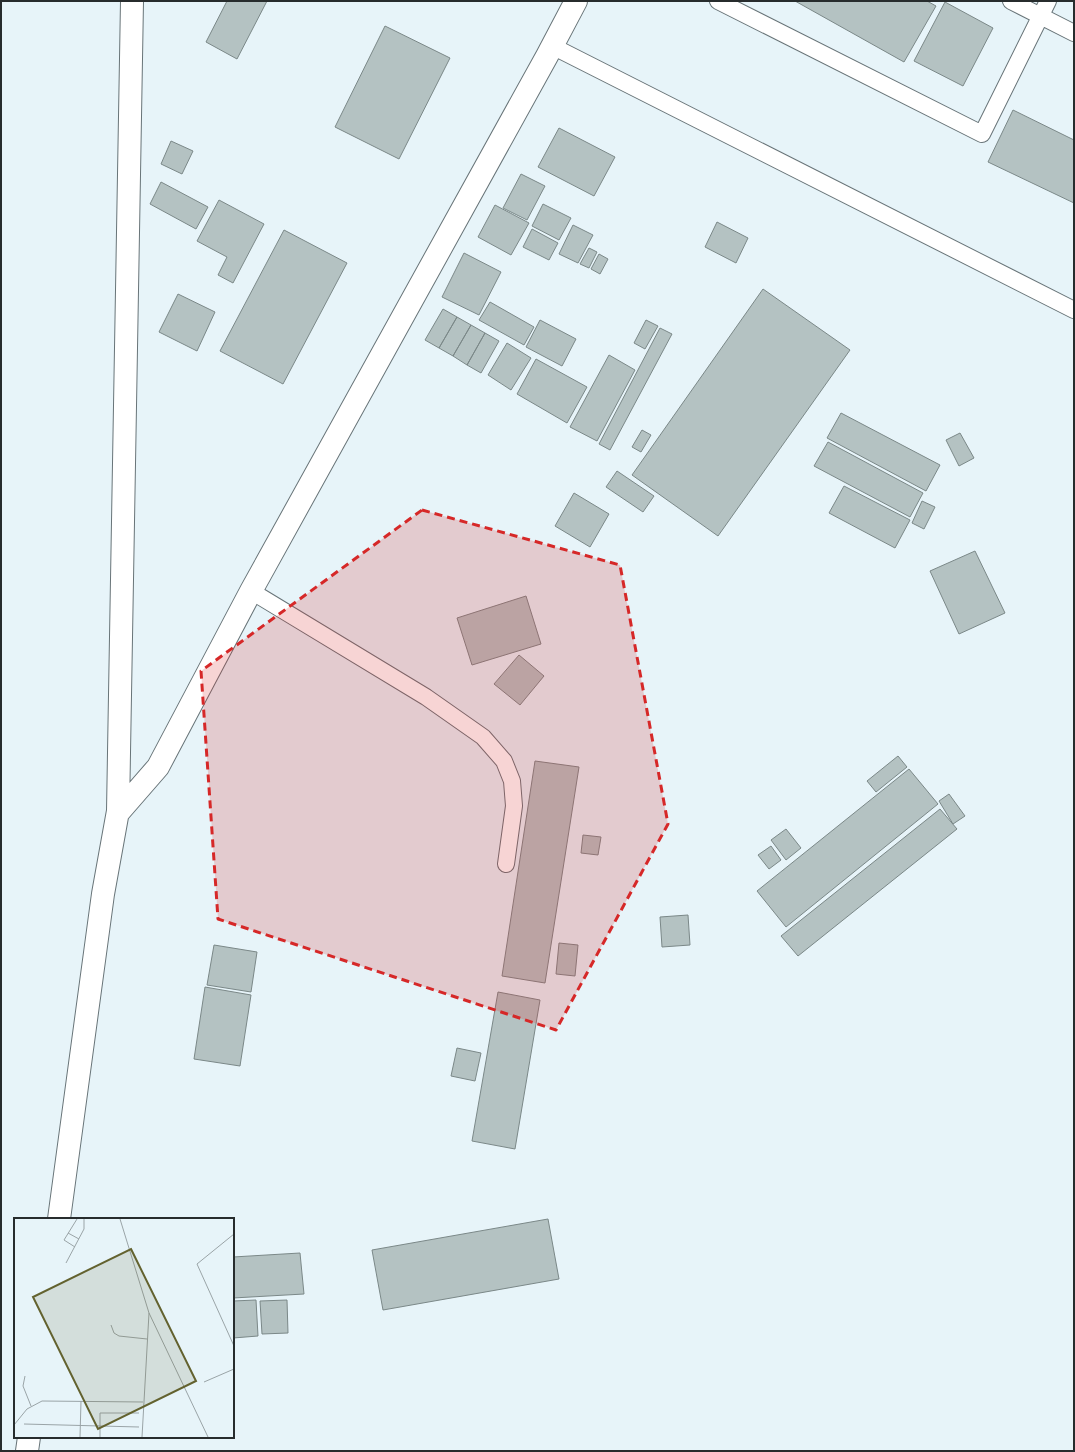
<svg xmlns="http://www.w3.org/2000/svg" width="1075" height="1452" viewBox="0 0 1075 1452" font-family="Arial,sans-serif">
<style>
.building{fill:#b4c2c2;stroke:#7b8888}
.lines{fill:none;stroke-linecap:round;stroke-linejoin:round}
.lane-casing{stroke:#687478;stroke-width:18}
.street-casing{stroke:#687478;stroke-width:24}
.lane{stroke:#fff;stroke-width:16}
.street{stroke:#fff;stroke-width:22}
.marked{fill:#d62828;fill-opacity:0.2;stroke:#d62828;stroke-width:3;stroke-dasharray:8 5;stroke-linejoin:round}
.inset-road{fill:none;stroke:#9aa4a7;stroke-width:1}
.view{fill:#63622f;fill-opacity:0.15;stroke:#63622f;stroke-width:2}
.inset-edge{fill:none;stroke:#272c2d;stroke-width:2}
</style>
<rect width="100%" height="100%" fill="#e7f4f9"/>
<path class="building" d="M 227,1 L 267,1 L 237,59 L 206,42 Z
M 795,1 L 927,1 L 936,6 L 904,62 Z
M 945,2 L 993,28 L 963,86 L 914,61 Z
M 385,26 L 450,58 L 399,159 L 335,127 Z
M 1013,110 L 1074,140 L 1074,203 L 988,162 Z
M 559,128 L 615,157 L 594,196 L 538,167 Z
M 171,141 L 193,151 L 182,174 L 161,164 Z
M 521,174 L 545,186 L 527,220 L 503,208 Z
M 161,182 L 208,207 L 196,229 L 150,204 Z
M 219,200 L 264,224 L 233,283 L 218,275 L 227,257 L 197,241 Z
M 543,204 L 571,218 L 559,240 L 532,226 Z
M 495,205 L 529,223 L 511,255 L 478,237 Z
M 717,222 L 748,238 L 736,263 L 705,247 Z
M 573,225 L 593,235 L 578,263 L 559,254 Z
M 532,229 L 558,243 L 549,260 L 523,247 Z
M 284,230 L 347,263 L 283,384 L 220,351 Z
M 589,248 L 597,252 L 589,268 L 580,264 Z
M 464,253 L 501,272 L 479,315 L 442,297 Z
M 599,254 L 608,259 L 600,274 L 591,269 Z
M 763,289 L 850,350 L 718,536 L 632,475 Z
M 178,294 L 215,312 L 197,351 L 159,332 Z
M 490,302 L 534,327 L 524,345 L 479,320 Z
M 443,309 L 457,317 L 439,348 L 425,340 Z
M 457,317 L 471,325 L 453,356 L 439,348 Z
M 540,320 L 576,339 L 562,366 L 526,347 Z
M 646,320 L 658,326 L 645,349 L 634,343 Z
M 471,325 L 485,333 L 467,365 L 453,356 Z
M 660,328 L 672,334 L 610,450 L 599,444 Z
M 485,333 L 499,341 L 481,373 L 467,365 Z
M 507,343 L 531,358 L 511,390 L 488,375 Z
M 609,355 L 635,370 L 597,441 L 570,427 Z
M 536,359 L 587,387 L 567,423 L 517,394 Z
M 841,413 L 940,465 L 926,491 L 827,438 Z
M 642,430 L 651,435 L 641,452 L 632,447 Z
M 960,433 L 974,458 L 959,466 L 946,440 Z
M 828,442 L 923,493 L 910,517 L 814,466 Z
M 617,471 L 654,496 L 643,512 L 606,487 Z
M 844,486 L 910,520 L 895,548 L 829,513 Z
M 574,493 L 609,514 L 590,547 L 555,526 Z
M 922,501 L 935,507 L 924,529 L 912,523 Z
M 975,551 L 1005,613 L 959,634 L 930,571 Z
M 526,596 L 541,644 L 472,665 L 457,618 Z
M 519,655 L 544,676 L 520,705 L 494,684 Z
M 898,756 L 907,767 L 876,792 L 867,781 Z
M 535,761 L 579,767 L 545,983 L 502,976 Z
M 909,769 L 938,804 L 786,927 L 757,891 Z
M 949,794 L 965,816 L 953,824 L 939,801 Z
M 940,809 L 957,829 L 798,956 L 781,936 Z
M 786,829 L 801,848 L 786,860 L 771,840 Z
M 583,835 L 601,837 L 598,855 L 581,853 Z
M 771,846 L 781,860 L 769,869 L 758,855 Z
M 688,915 L 690,945 L 662,947 L 660,917 Z
M 559,943 L 578,945 L 575,976 L 556,974 Z
M 214,945 L 257,952 L 251,992 L 207,985 Z
M 205,987 L 251,995 L 240,1066 L 194,1059 Z
M 498,992 L 540,1000 L 515,1149 L 472,1141 Z
M 457,1048 L 481,1053 L 475,1081 L 451,1076 Z
M 548,1219 L 559,1279 L 383,1310 L 372,1250 Z
M 300,1253 L 304,1294 L 233,1298 L 233,1257 Z
M 256,1300 L 258,1336 L 233,1338 L 233,1301 Z
M 287,1300 L 288,1333 L 262,1334 L 260,1301 Z"/>
<g class="lines">
<defs>
<path id="lane" d="M 718,1 L 982,134 L 1048,1
M 1011,1 L 1074,33
M 552,46 L 1074,310
M 251,591 L 426,697 L 483,737 L 504,761 L 512,781 L 514,806 L 506,864"/>
<path id="street" d="M 118,813 L 158,767 L 251,591 L 547,56 L 576,1
M 59,1219 L 103,894 L 118,811 L 132,1
M 27,1451 L 29,1437"/>
</defs>
<use href="#lane" class="lane-casing"/>
<use href="#street" class="street-casing"/>
<use href="#lane" class="lane"/>
<use href="#street" class="street"/>
</g>
<path class="marked" d="M 422,510 L 620,565 L 668,824 L 556,1030 L 218,919 L 201,671 Z"/>
<g transform="translate(14 1218)">
<rect width="220" height="220" fill="#e7f4f9"/>
<path class="inset-road" d="M 106,1 L 135,95 L 194,219M 54,15 L 65,21M 220,16 L 183,46 L 220,128M 61,29 L 50,22 L 63,1M 52,45 L 70,11 L 70,1M 97,107 L 100,115 L 105,118 L 133,121M 11,158 L 9,168 L 17,188M 190,164 L 220,151M 10,206 L 125,209M 0,207 L 13,191 L 28,183 L 129,184M 66,219 L 67,183M 86,219 L 86,195 L 125,195M 128,219 L 135,95"/>
<path class="view" d="M 117,31 L 182,163 L 84,211 L 19,79 Z"/>
<rect width="220" height="220" class="inset-edge"/>
</g>
<rect width="1075" height="1452" fill="none" stroke="#272c2d" stroke-width="4"/>
</svg>
